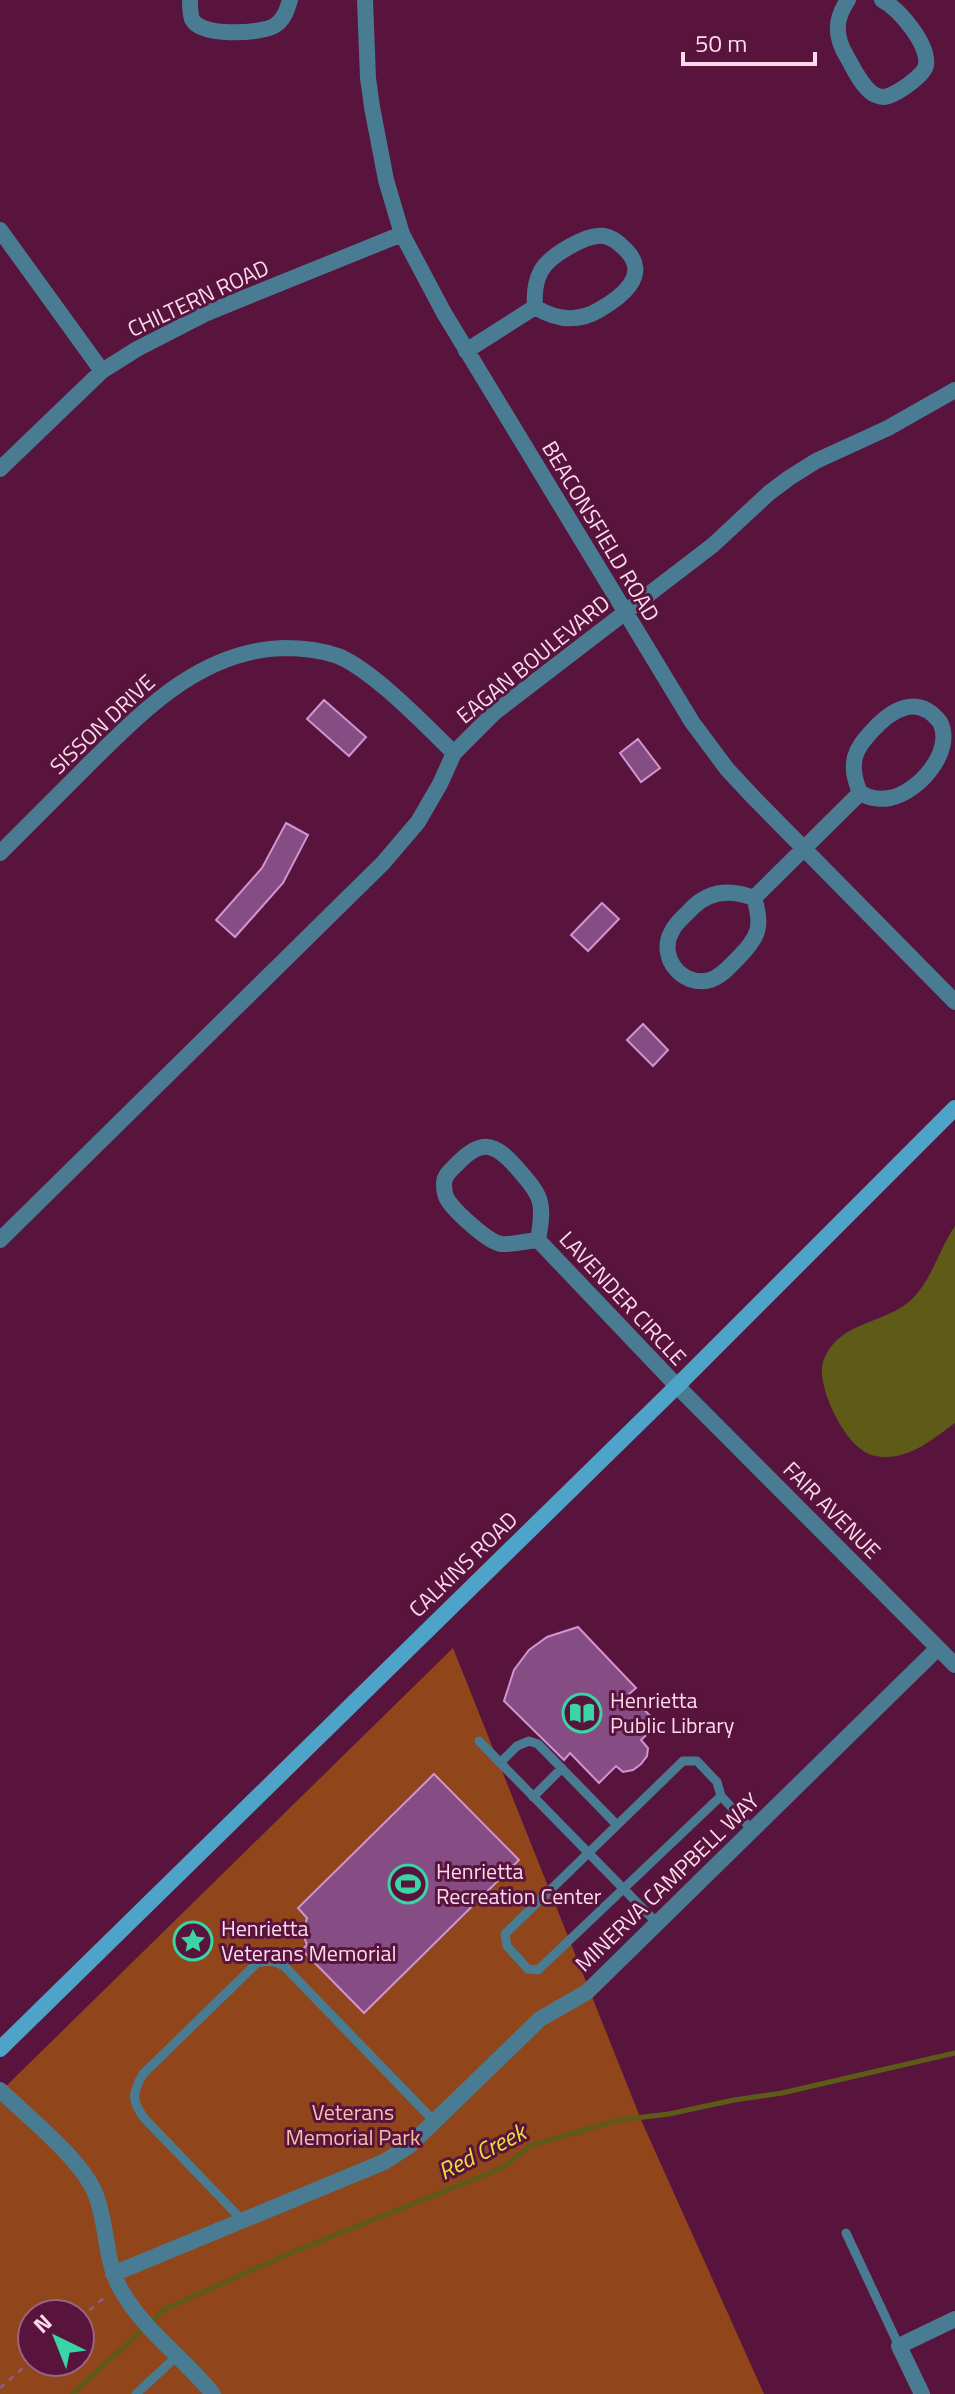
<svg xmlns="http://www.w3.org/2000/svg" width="955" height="2394" viewBox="0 0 955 2394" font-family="'Titillium Web',sans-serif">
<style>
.green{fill:#90461a;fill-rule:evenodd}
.water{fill:#5e5b19}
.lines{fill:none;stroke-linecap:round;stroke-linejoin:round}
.stream{stroke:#5e5b19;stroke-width:5}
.building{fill:#864d85;stroke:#d294d0;stroke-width:2}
.path{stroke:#915979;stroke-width:3;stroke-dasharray:6 6;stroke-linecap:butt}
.lane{stroke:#497c92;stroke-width:9}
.street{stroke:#497c92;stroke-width:16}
.secondary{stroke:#4ea4c8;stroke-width:16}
.labels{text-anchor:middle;stroke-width:6;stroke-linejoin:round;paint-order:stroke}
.street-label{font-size:22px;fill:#fcdaeb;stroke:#58143d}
.poi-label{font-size:22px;fill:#fcdaeb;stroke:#58143d;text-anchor:start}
.park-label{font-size:22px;fill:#f4c0a7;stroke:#58143d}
.water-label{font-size:24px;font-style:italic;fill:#e6e13c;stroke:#58143d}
</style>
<rect width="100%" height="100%" fill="#58143d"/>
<path class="green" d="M 453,1648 L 642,2122 L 764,2394 L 0,2394 L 0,2092 ZM 32,2314 L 80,2314 L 80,2362 L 32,2362 Z"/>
<path class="water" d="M 955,1226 L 955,1423 C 934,1438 913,1457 885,1457 C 878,1457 868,1455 862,1450 C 842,1437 814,1382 824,1359 C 838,1325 875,1324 902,1307 C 930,1289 937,1252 955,1226 Z"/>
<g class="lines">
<path class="stream" d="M 72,2394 L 165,2309 L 281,2257 L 502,2168 L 532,2145 L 619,2120 L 669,2114 L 734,2100 L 782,2093 L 955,2053"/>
</g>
<path class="building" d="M 324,700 L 366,737 L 349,756 L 307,719 Z
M 638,739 L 660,768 L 641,782 L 620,753 Z
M 286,823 L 308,835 L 283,883 L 235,937 L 216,920 L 262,868 Z
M 602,903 L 619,919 L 588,951 L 571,935 Z
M 643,1024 L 668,1050 L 653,1066 L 627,1040 Z
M 578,1627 L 636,1688 L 629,1694 L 658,1724 L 641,1740 L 648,1748 L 647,1756 L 641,1764 L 633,1770 L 623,1772 L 616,1766 L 599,1783 L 570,1753 L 564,1760 L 504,1701 L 514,1670 L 529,1650 L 547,1637 Z
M 434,1774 L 519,1860 L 364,2013 L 302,1950 L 307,1945 L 303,1934 L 307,1918 L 298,1908 Z"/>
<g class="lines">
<path class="path" d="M 80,2318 L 105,2297
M 0,2388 L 32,2360"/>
<path class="lane" d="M 479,1741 L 657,1923
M 683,1761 L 697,1761 L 717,1782 L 721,1796 L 538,1970 L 528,1969 L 507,1946 L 505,1934 Z
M 500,1763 L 517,1746 L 529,1741 L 538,1744 L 617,1825
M 721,1796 L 752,1830
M 533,1797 L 562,1768
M 244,2222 L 145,2119 C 131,2101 132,2093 143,2074 L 257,1963 C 268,1960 275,1961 285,1967 L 434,2121
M 846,2233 L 899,2346
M 136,2394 L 177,2356"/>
<path class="street" d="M 190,0 C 190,5 190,14 192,19 C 200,37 259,34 274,26 C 284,20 287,10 290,0
M 365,0 L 368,78 L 372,107 L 386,180 L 402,234 L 444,313 L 692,722 L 727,769 L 754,798 L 955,1002
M 848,0 C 834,20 835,37 847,57 C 854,69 861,85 872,93 C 874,95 881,97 883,97 C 894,97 925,75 926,65 C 929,44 899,9 882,0
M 0,230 L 102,371
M 466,351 L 535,307 C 556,320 577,323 599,310 C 620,298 652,275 625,249 C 620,244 612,237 604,236 C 587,233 549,256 541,271 C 535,282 534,294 535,307
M 0,469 L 102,371 L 137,349 L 207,313 L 402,234
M 0,853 C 29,824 58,795 86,767 C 142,712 200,650 284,648 C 301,648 321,650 338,656 C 374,671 425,725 454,753
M 754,898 C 763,926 759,937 738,958 C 730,966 721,977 710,980 C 682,988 657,956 672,931 C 676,922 686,915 692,908 C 710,890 731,889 754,898 L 860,793 C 870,798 878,800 890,798 C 918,793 955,751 940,722 C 917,693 891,710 872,731 C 865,739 858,746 855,757 C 852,770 855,780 860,793
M 0,1240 L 383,863 L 418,822 L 440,784 L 454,753 L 494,713 L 713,545 L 769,493 L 789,478 L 816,461 L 888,428 L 955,390
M 538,1240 C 526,1241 512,1245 501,1244 C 488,1242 457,1213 449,1202 C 445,1197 444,1190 444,1184 C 444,1175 451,1170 457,1164 C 481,1139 494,1142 517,1168 C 542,1197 545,1201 538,1240 L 677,1386 L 955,1665
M 0,2090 C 28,2117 81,2159 95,2193 C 108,2224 104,2259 120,2288 C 142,2329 184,2358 213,2394
M 113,2274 L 384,2162 L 409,2146 L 540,2019 L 587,1992 L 938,1648
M 922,2394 L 899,2346 L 955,2319"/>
<path class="secondary" d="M 0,2049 L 677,1386 L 955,1108"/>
</g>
<defs>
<symbol id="library-ring" viewBox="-11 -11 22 22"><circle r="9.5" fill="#58143d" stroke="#3ad4a5" stroke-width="1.5"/><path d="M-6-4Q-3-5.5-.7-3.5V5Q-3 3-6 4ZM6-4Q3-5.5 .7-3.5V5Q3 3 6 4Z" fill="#3ad4a5"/></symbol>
<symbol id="stadium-ring" viewBox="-11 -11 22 22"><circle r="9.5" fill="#58143d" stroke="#3ad4a5" stroke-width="1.5"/><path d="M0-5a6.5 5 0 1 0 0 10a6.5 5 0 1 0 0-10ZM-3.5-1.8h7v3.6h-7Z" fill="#3ad4a5"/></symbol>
<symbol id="sight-ring" viewBox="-11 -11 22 22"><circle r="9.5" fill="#58143d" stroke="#3ad4a5" stroke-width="1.5"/><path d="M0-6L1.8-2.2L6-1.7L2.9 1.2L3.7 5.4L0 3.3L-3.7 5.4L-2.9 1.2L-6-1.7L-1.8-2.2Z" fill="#3ad4a5"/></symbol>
</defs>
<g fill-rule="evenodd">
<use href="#library-ring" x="560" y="1691" width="44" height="44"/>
<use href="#stadium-ring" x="386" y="1862" width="44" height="44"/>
<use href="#sight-ring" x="171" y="1919" width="44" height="44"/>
</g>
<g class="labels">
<g class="street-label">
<text transform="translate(198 298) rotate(-25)" y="8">CHILTERN ROAD</text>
<text transform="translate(601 531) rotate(59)" y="8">BEACONSFIELD ROAD</text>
<text transform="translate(533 659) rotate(-39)" y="8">EAGAN BOULEVARD</text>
<text transform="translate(102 724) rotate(-43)" y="8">SISSON DRIVE</text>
<text transform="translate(623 1298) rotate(47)" y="8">LAVENDER CIRCLE</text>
<text transform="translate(832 1510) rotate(45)" y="8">FAIR AVENUE</text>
<text transform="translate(463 1564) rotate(-44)" y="8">CALKINS ROAD</text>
<text transform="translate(667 1882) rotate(-44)" y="8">MINERVA CAMPBELL WAY</text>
</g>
<g class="poi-label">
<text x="610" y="1708">Henrietta<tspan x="610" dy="25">Public Library</tspan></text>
<text x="436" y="1879">Henrietta<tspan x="436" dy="25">Recreation Center</tspan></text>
<text x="221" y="1936">Henrietta<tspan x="221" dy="25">Veterans Memorial</tspan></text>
</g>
<g class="park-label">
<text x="353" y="2120">Veterans<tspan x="353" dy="25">Memorial Park</tspan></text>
</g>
<g class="water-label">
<text transform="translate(482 2152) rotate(-27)" y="8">Red Creek</text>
</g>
</g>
<g transform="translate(56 2338) rotate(317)"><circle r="38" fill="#58143d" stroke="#9a6383" stroke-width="2"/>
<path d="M0-6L14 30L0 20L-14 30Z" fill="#3ad4a5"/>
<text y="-12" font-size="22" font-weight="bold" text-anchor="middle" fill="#fcdaeb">N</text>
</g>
<path d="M683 52v12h132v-12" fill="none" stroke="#fcdaeb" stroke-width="4"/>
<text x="695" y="52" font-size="24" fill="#fcdaeb" stroke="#58143d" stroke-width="6" paint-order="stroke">50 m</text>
</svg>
